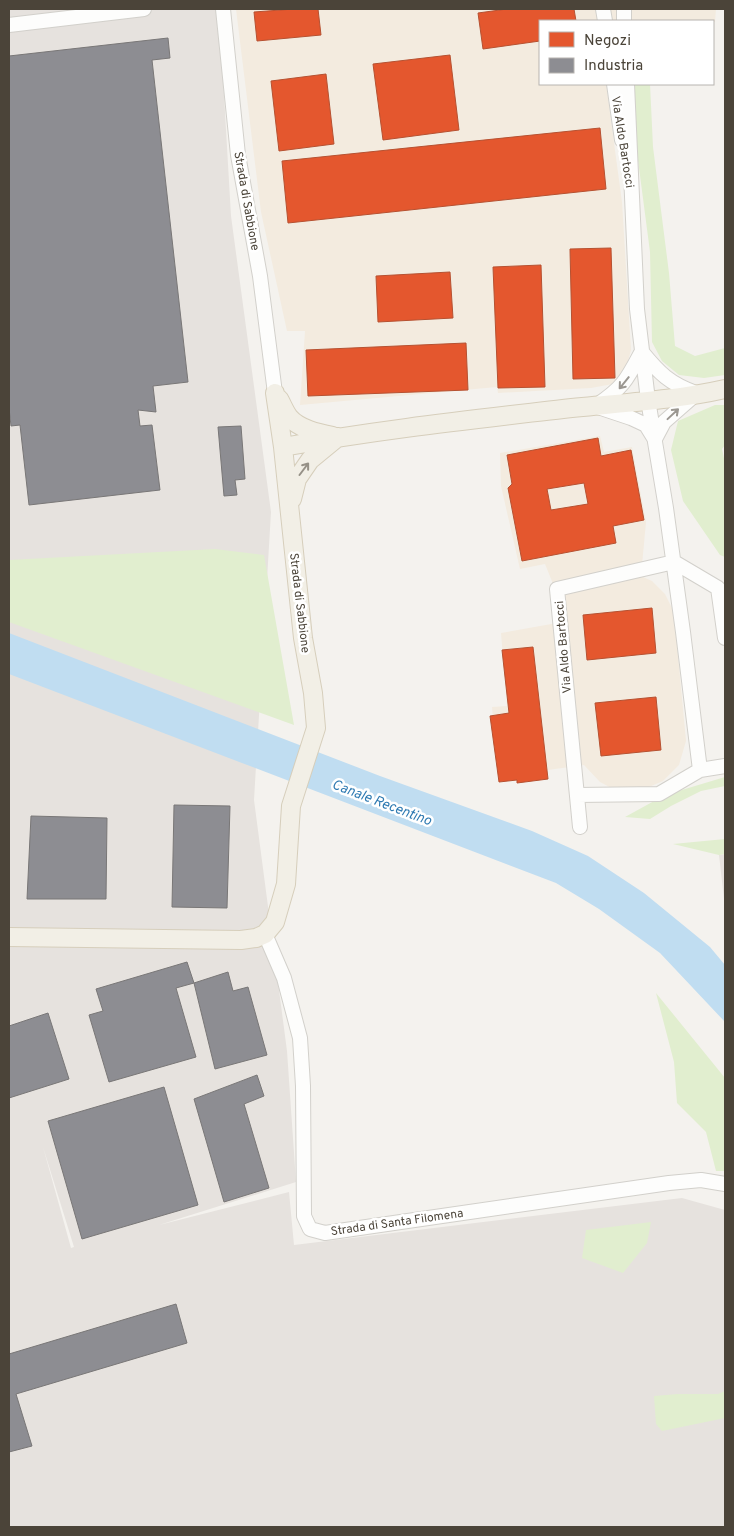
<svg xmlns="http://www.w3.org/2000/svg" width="734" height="1536" viewBox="0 0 734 1536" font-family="Overpass,sans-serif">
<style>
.commercial{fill:#f3ebdf}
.industrial{fill:#e6e2de;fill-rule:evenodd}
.green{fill:#e1eecf}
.water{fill:#c0ddf1}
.shops{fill:#e4572e;stroke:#b65131;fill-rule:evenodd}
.industry{fill:#8d8d92;stroke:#797777}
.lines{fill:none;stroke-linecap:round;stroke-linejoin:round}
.minor-casing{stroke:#d2d0cb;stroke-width:16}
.major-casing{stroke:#d6cebb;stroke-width:20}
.minor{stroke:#fdfdfc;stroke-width:14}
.major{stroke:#f2efe6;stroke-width:18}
.oneway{stroke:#9b9791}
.oneway2{stroke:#969187}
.labels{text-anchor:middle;stroke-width:5;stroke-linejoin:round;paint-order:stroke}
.street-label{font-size:12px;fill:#4b4439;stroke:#fff}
.water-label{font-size:14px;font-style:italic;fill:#2e7ab2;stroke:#fff}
</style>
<rect width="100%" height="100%" fill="#f4f2ee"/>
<path class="commercial" d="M 236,9 L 716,9 L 715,22 L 713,22 L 540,21 L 540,84 L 606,84 L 622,202 L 631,350 L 626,369 L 618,383 L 591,388 L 498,393 L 497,387 L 300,405 L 305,331 L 287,331 L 261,212 Z
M 600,436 L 604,452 L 632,447 L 646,522 L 641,576 L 652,581 L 665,594 L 674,612 L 677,645 L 686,741 L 679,765 L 663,781 L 637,792 L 617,791 L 600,782 L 584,765 L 498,777 L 492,707 L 507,706 L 501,633 L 568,621 L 545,564 L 520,569 L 501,486 L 500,453 Z"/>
<path class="industrial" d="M 9,9 L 219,9 L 231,216 L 271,512 L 254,800 L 287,1051 L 296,1182 L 159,1225 L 289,1192 L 294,1245 L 682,1198 L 725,1210 L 725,1527 L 9,1527 ZM 43,1147 L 74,1247 L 71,1248 Z
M 725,854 L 725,900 L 724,899 L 719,855 Z"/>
<path class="green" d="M 632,84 L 650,84 L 653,147 L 669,273 L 675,346 L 695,356 L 725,348 L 725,375 L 704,378 L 679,375 L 662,361 L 652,342 L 650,252 L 633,122 Z
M 715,405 L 725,405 L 725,445 L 722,449 L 725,463 L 725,557 L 720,555 L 683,501 L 671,450 L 678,421 Z
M 215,549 L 264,555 L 294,725 L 9,622 L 9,560 Z
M 725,777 L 725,786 L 701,791 L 671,806 L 650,819 L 625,817 L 665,795 Z
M 725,839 L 725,854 L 719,855 L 673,844 Z
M 656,993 L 725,1078 L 725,1171 L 716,1171 L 706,1132 L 677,1103 L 674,1062 Z
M 651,1222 L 647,1243 L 623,1273 L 582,1258 L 586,1230 Z
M 725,1391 L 725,1418 L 662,1431 L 656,1424 L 654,1396 L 678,1394 L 718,1394 Z"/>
<path class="water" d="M 9,633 L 380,776 L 532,831 L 588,856 L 644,893 L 710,947 L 725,965 L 725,1022 L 660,953 L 599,909 L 556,883 L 9,674 Z"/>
<path class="shops" d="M 294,9 L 318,9 L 321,35 L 257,41 L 254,12 Z
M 507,9 L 574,9 L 576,21 L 540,21 L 540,41 L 483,49 L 478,13 Z
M 450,55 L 459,130 L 383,140 L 373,64 Z
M 326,74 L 334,144 L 279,151 L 271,81 Z
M 600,128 L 606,189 L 288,223 L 282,161 Z
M 611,248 L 615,378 L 573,379 L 570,249 Z
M 541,265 L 545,387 L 498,388 L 493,267 Z
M 450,272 L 453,318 L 378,322 L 376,276 Z
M 466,343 L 468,390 L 308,396 L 306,350 Z
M 598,438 L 601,456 L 631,450 L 644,520 L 613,526 L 616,543 L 522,561 L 508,488 L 512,484 L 507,455 ZM 584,483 L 588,504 L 551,510 L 547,489 Z
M 652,608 L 656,653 L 587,660 L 583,615 Z
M 533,647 L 548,779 L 517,783 L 517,780 L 499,782 L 490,716 L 509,713 L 502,650 Z
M 656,697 L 661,750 L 601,756 L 595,703 Z"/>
<path class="industry" d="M 168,38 L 170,58 L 152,60 L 188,382 L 153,386 L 156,412 L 138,410 L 140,426 L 152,425 L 160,490 L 29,505 L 20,425 L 11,426 L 9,408 L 9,56 Z
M 241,426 L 245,479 L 235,480 L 237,495 L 224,496 L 218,427 Z
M 174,805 L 230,806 L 227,908 L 172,907 Z
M 31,816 L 107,818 L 106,899 L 27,899 Z
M 187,962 L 194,983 L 176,988 L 196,1057 L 109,1082 L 89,1015 L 103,1011 L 96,989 Z
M 228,972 L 233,991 L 248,987 L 267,1055 L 215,1069 L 194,983 Z
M 48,1013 L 69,1079 L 9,1098 L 9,1026 Z
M 257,1075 L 264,1096 L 244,1104 L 269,1188 L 224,1202 L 194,1099 Z
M 164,1087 L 198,1205 L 82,1239 L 48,1121 Z
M 176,1304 L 187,1343 L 16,1394 L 32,1446 L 9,1452 L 9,1354 Z"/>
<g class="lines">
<defs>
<path id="minor" d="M 223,9 L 238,155 L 260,276 L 275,393
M 603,9 L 605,21
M 624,9 L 624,21
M 9,25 L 144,9
M 614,84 L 622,140
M 627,84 L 637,309 L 648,400 L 666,508 L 683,632 L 700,770
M 642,352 C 659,373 670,384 696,393
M 597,405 C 624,387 627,379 642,351
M 598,407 L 631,418 L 646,425 L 654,438
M 655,439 L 664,422 L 696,394
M 577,795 L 659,794 L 700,770 L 725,766
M 580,827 L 557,589 L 674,562 L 718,588 L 725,638
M 265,934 L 284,978 L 300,1038 L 303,1086 L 304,1216 L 310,1229 L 325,1233 L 669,1183 L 701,1180 L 725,1184"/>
<path id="major" d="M 279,399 C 282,404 285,412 289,417 C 299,429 318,433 333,436
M 283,447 C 376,430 469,420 563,409 C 617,403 672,401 725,389
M 292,499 L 297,479 L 310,460 L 338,437
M 9,937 L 241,940 L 256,938 L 265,934 L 275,922 L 286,884 L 291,806 L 316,728 L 313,693 L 303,638 L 283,447 L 275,393"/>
</defs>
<use href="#minor" class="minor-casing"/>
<use href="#major" class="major-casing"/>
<use href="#minor" class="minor"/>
<use href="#major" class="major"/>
</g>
<defs><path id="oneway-shaft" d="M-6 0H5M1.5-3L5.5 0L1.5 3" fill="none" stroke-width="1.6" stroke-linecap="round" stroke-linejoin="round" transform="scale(1.25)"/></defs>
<g class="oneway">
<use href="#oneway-shaft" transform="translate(624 383) rotate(129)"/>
<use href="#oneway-shaft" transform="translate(673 414) rotate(-43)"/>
</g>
<use class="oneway2" href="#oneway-shaft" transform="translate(304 469) rotate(-53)"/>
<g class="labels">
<g class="street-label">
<text transform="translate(623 142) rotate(81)" y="4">Via Aldo Bartocci</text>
<text transform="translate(247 201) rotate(80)" y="4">Strada di Sabbione</text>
<text transform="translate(300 603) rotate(83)" y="4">Strada di Sabbione</text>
<text transform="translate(563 647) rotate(-95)" y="4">Via Aldo Bartocci</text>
<text transform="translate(397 1222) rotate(-8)" y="4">Strada di Santa Filomena</text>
</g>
<g class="water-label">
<text transform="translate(382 802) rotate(21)" y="5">Canale Recentino</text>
</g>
</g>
<rect width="734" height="1536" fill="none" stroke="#4b4439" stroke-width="20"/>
<rect x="539" y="20" width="175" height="65" fill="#ffffff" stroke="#b7b4b0"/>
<rect x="549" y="32" width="25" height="15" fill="#e4572e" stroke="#b7b4b0"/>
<text x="584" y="45" font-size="15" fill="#4b4439">Negozi</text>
<rect x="549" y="58" width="25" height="15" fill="#8d8d92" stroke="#b7b4b0"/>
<text x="584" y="70" font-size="15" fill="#4b4439">Industria</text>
</svg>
